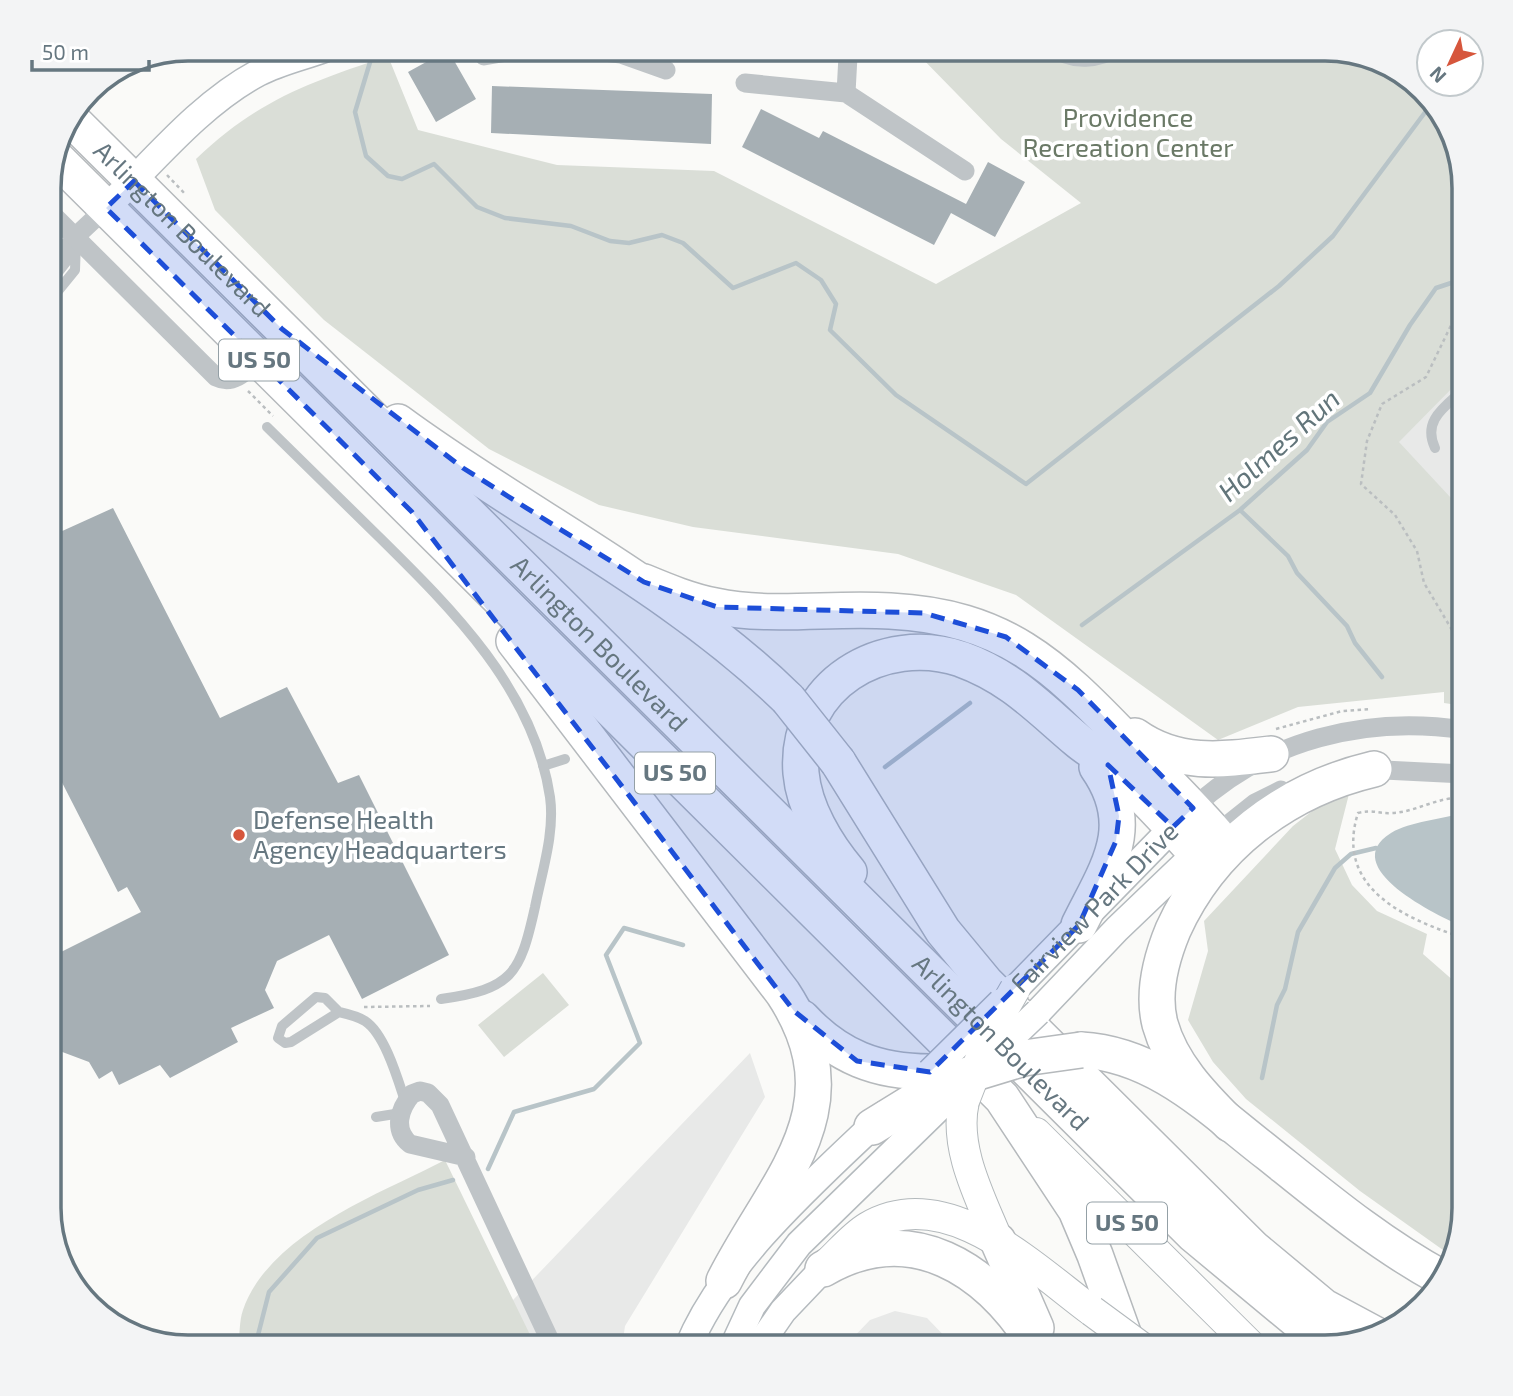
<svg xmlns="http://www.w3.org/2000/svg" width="1513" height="1396" viewBox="0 0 1513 1396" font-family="'Exo 2',sans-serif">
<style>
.built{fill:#e8e9e8}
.green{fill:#daded7}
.water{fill:#b8c4c8}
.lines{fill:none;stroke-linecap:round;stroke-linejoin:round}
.stream{stroke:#b8c4c8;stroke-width:4.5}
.building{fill:#a6afb4}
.secondary-casing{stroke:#b4babe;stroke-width:29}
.primary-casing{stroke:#b3b9bc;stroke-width:32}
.highway-casing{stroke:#b5b9bc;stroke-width:38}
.path{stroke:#babec0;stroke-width:2.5;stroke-dasharray:3.5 3.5;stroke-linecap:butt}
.lane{stroke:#bfc4c7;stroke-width:10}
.street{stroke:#bfc4c7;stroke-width:19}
.secondary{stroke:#fff;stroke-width:26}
.primary{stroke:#fff;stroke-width:30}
.highway{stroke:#fff;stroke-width:35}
.secondary-bridge-casing{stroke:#b4babe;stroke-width:29;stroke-linecap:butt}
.primary-bridge-casing{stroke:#b3b9bc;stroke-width:32;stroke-linecap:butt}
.highway-bridge-casing{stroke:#b5b9bc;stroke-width:38;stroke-linecap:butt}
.secondary-bridge{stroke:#fff;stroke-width:26}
.primary-bridge{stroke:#fff;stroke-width:30}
.highway-bridge{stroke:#fff;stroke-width:35}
.marked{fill:#1d4ed8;fill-opacity:0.2;stroke:#1d4ed8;stroke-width:5;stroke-dasharray:14 9;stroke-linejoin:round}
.poi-dot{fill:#d6563c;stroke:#fff;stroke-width:2.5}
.labels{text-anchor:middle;stroke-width:7;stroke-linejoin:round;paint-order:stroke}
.shield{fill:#fff;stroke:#94a0a6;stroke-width:2}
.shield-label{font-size:24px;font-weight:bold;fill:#667780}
.park-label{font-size:26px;fill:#6a7966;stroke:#fff}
.street-label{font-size:26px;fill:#667780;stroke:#fff}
.poi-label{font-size:26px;fill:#667780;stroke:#fff;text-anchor:start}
.water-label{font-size:28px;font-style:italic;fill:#62757a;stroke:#fff}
.rim{fill:none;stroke:#667780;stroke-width:3.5}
</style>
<rect width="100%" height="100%" fill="#fafaf8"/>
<path class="built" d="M 1464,341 L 1464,649 L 1395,433 Z
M 750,1053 L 765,1097 L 625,1326 L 622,1347 L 468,1347 Z
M 895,1311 L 927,1318 L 955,1347 L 844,1347 L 870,1320 Z"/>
<path class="green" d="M 913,49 L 1333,49 L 1378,60 L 1423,90 L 1453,135 L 1464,180 L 1464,376 L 1399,442 L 1464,512 L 1464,706 L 1444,703 L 1444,692 L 1298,707 L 1218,740 L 1016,595 L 898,554 L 693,527 L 599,505 L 489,449 L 324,320 L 215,210 L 196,159 C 258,100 308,83 388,56 L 418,130 L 557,165 L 714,171 L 936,284 L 1081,203 L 1001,139 Z
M 1349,794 L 1335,849 L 1352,885 L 1377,911 L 1427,934 L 1423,954 L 1455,982 L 1464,986 L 1464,1207 L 1455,1254 L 1443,1250 L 1360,1191 L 1246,1099 L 1213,1062 L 1188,1020 L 1208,951 L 1204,921 L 1293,826 L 1320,805 Z
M 543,973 L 569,1005 L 504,1057 L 478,1025 Z
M 445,1160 L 536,1347 L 238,1347 C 240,1335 239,1321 243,1310 C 269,1234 380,1194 445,1160 Z"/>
<path class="water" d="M 1464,812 L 1464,927 C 1438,916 1336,867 1391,833 C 1411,821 1441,820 1464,812 Z"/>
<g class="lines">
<path class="stream" d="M 371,59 L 355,112 L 366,156 L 388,176 L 402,179 L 434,164 L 477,207 L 505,218 L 571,226 L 610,241 L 629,243 L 662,235 L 683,243 L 733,288 L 796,263 L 821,280 L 836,304 L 830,330 L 896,395 L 1026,484 L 1279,286 L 1333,236 L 1432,103
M 1240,510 L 1288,556 L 1297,573 L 1347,626 L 1355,643 L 1382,677
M 1082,625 L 1240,510 L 1307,450 L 1327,422 L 1370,393 L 1410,325 L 1436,288 L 1457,281 L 1464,263
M 885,767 L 970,703
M 1262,1078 L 1277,1005 L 1285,989 L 1298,932 L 1335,868 L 1351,854 L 1376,848
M 488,1169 L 514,1112 L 594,1089 L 640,1043 L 606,955 L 624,928 L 683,945
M 255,1347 L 269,1292 L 317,1238 L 418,1190 L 453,1180"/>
</g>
<path class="building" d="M 448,50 L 476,99 L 436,122 L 408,72 Z
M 492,86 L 712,94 L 711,144 L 491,133 Z
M 761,109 L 819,138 L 823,131 L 966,204 L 988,162 L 1025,182 L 995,237 L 951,213 L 934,245 L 742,147 Z
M 113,508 L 220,718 L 287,687 L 338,783 L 359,775 L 449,955 L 362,999 L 329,935 L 277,961 L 265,990 L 274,1008 L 231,1028 L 238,1042 L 170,1078 L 160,1065 L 119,1085 L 112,1071 L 99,1079 L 89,1062 L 49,1047 L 49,958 L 141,912 L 127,887 L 118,892 L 49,757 L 49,537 Z"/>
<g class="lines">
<defs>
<g id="secondary">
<path d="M 106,208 C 153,162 200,104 258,73 C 279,62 302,57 324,49"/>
<path id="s1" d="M 1015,989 L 1184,816"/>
<path d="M 1038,1012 L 1117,929 L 1208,842"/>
<path d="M 688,1347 C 724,1259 817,1179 885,1114"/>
<path d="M 733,1347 L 752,1306 L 799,1244 L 955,1092"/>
<path d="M 758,1347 L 783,1311 L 823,1269"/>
</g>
<path id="primary" d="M 964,1101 C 953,1148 981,1199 998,1241
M 1036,1133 L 1252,1347
M 828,1263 C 840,1252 853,1236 868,1227 C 946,1181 1034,1268 1092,1311"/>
<g id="highway">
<path id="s2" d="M 70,118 L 1194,1235 L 1329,1347"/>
<path d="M 55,157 L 1002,1098 L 1076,1210 L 1095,1255 L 1128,1347"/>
<path d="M 398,422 C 527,517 672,586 788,699"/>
<path d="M 644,582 C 668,592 690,601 715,606 C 772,618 832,607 890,611 C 1004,617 1053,664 1128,742 C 1158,773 1188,802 1216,834"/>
<path d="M 514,641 L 783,993 C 859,1109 775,1180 724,1281"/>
<path d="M 1135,736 C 1177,766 1222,760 1271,754"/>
<path d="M 838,762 L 943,931 L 986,983 L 1253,1248 L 1324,1307 L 1378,1336"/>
<path d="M 849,872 C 826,845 804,808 801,773 C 794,685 883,633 961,659 C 1011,677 1038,707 1077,740 C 1085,747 1094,752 1103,759 C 1136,787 1167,821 1196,853"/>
<path d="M 1079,925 C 1107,868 1139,827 1097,767"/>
<path d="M 802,1018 C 838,1057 877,1072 930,1072"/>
<path d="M 1081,1050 C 1157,1054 1212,1110 1269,1154 C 1324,1198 1379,1244 1442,1278"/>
<path d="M 1230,1124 C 1201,1095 1171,1064 1160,1024 C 1152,993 1161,959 1173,930 C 1211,846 1285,790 1374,769"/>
<path d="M 872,1127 L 945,1082"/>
<path d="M 998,1241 L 1036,1328"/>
<path d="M 823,1269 C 911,1218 988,1268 1037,1347"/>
</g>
</defs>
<use href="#secondary" class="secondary-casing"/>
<use href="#primary" class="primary-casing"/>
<use href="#highway" class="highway-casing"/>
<path class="path" d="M 167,175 L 186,195
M 1464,311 L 1456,315 L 1426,377 L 1382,404 L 1367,441 L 1361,484 L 1395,515 L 1417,551 L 1424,583 L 1464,650
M 248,391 L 273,416
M 1276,729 L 1342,711 L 1371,709
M 1464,798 C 1438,796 1417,812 1392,813 C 1379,814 1372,809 1358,813 C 1334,889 1406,919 1464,938
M 364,1007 L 430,1006"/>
<path class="lane" d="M 1048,49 C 1072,68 1100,64 1124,49
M 49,254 L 72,239
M 49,270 L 71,243
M 49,284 L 67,261 L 73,244
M 49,302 L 75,270 L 76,241
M 267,427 C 304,463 340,499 377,535 C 451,608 534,689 550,797 C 555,833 542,871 535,907 C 520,975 512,989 441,999
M 1435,448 C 1422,420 1445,407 1464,389
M 543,766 L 565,759
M 339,1012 L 325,998 L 316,997 L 282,1026 L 278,1038 L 285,1043 L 291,1042 L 339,1012 C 348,1014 357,1016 365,1021 C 385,1034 398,1080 405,1101
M 376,1117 L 401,1113"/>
<path class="street" d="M 580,49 L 621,54 L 666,70
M 843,49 L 848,56 L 846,93 L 965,171
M 484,56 L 524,49
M 745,83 L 846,93
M 49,211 L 216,377 C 234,386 247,370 258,359
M 75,237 L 106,208
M 1364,769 L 1464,774
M 1193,808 C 1266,740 1366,715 1464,730
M 1216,834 L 1255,803 L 1281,790
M 466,1157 L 410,1144 C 393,1130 399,1109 412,1094 L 420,1091 L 428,1093 L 440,1105 L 553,1347"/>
<use href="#secondary" class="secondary"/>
<use href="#primary" class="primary"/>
<use href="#highway" class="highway"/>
<defs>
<path id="secondary-bridge" d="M 976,1071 L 1038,1012
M 930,1072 L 1001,1002"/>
<path id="primary-bridge" d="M 964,1101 L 992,1029 L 1015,989
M 1092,1311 L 1141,1347"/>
<path id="highway-bridge" d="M 788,699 L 838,762
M 945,1082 L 1024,1058 L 1081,1050"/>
</defs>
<use href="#secondary-bridge" class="secondary-bridge-casing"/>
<use href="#primary-bridge" class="primary-bridge-casing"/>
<use href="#highway-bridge" class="highway-bridge-casing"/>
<use href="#secondary-bridge" class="secondary-bridge"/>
<use href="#primary-bridge" class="primary-bridge"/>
<use href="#highway-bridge" class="highway-bridge"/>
</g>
<path class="marked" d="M 134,181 L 282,329 L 463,468 L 644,582 L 717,607 L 924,613 L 1006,637 L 1078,690 L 1193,808 L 1173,827 L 1108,765 L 1119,816 L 1116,841 L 1079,925 L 930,1072 L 857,1061 L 794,1011 L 412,512 L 106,208 Z"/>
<circle class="poi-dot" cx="239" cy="835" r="7"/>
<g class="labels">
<g class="shield">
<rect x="219" y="339.5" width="80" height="41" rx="5"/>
<rect x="635" y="752.5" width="80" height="41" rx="5"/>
<rect x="1087" y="1202.5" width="80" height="41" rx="5"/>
</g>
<g class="shield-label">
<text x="259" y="368">US 50</text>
<text x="675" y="781">US 50</text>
<text x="1127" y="1231">US 50</text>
</g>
<g class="park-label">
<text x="1128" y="127">Providence<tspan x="1128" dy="30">Recreation Center</tspan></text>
</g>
<g class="street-label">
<text dy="9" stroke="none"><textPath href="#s2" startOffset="158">Arlington Boulevard</textPath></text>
<text dy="9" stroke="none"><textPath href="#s2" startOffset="746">Arlington Boulevard</textPath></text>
<text dy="9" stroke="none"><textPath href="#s1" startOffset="114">Fairview Park Drive</textPath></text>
<text dy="9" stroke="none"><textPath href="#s2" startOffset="1312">Arlington Boulevard</textPath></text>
</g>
<g class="poi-label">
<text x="253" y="829">Defense Health<tspan x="253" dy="30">Agency Headquarters</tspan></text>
</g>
<g class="water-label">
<text transform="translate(1279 445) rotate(-42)" y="10">Holmes Run</text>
</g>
</g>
<path d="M0 0H1513V1396H0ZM188 61H1325A127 127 0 0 1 1452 188V1208A127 127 0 0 1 1325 1335H188A127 127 0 0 1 61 1208V188A127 127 0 0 1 188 61Z" fill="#f3f4f5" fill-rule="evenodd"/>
<path class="rim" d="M188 61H1325A127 127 0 0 1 1452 188V1208A127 127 0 0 1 1325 1335H188A127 127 0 0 1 61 1208V188A127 127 0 0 1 188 61Z"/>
<g transform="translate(1450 63) rotate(226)"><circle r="33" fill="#ffffff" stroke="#c2c9cc" stroke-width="2"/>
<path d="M0-5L12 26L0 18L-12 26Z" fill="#d6563c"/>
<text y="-10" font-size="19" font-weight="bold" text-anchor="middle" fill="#667780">N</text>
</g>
<path d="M32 60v10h117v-10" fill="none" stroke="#667780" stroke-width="3.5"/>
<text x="42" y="60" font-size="21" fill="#667780" stroke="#ffffff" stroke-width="5" paint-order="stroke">50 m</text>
</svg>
